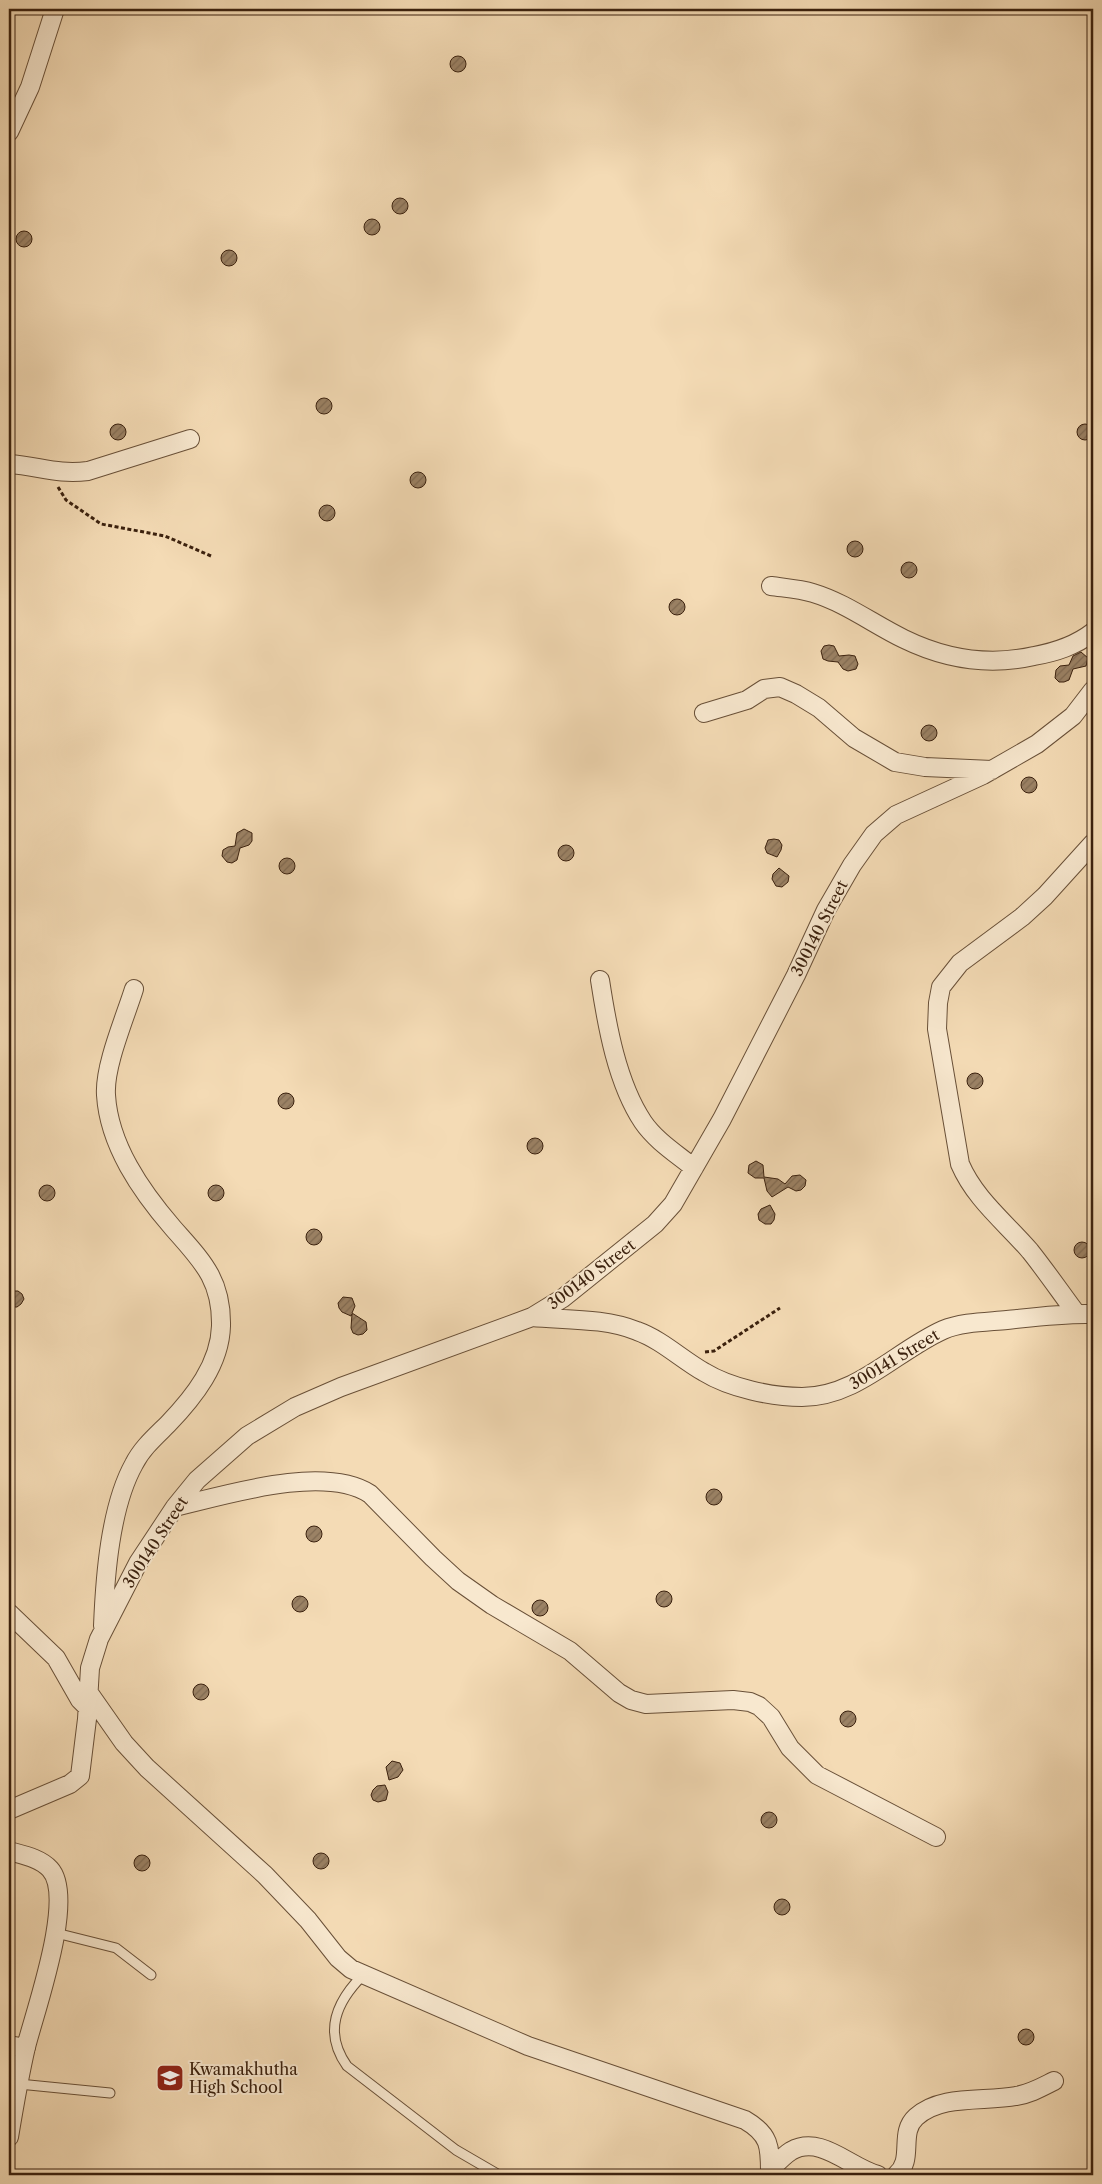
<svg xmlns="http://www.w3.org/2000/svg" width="1102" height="2184" viewBox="0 0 1102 2184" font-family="'Libre Caslon Text',serif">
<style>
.building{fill:url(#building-hatch);stroke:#3b210e}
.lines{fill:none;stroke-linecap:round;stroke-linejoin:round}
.service-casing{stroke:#695038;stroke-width:11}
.minor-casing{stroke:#695038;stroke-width:20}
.path{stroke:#3b210e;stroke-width:3;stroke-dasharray:4 2.5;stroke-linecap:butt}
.service{stroke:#f8e8cf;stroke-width:9}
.minor{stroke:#f8e8cf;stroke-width:18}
.labels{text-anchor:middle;stroke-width:4;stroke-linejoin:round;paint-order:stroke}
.street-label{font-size:16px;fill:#3b210e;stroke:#f8e8cf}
.poi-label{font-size:16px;fill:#3b210e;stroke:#f8e8cf;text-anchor:start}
</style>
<defs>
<pattern id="building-hatch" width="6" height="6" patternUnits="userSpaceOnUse" patternTransform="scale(1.25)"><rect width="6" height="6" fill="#9b8265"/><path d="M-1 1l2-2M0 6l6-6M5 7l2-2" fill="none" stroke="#806a52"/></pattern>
</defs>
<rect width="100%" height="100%" fill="#f4dbb5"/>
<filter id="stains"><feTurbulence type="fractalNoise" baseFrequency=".004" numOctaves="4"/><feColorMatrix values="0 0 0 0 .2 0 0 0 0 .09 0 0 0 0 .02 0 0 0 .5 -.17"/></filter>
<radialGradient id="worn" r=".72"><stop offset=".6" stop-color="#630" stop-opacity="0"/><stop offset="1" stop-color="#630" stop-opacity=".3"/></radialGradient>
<path class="building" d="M450 64a8 8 0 1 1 16 0a8 8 0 1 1-16 0Z
M392 206a8 8 0 1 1 16 0a8 8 0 1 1-16 0Z
M364 227a8 8 0 1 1 16 0a8 8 0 1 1-16 0Z
M16 239a8 8 0 1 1 16 0a8 8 0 1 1-16 0Z
M221 258a8 8 0 1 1 16 0a8 8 0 1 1-16 0Z
M316 406a8 8 0 1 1 16 0a8 8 0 1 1-16 0Z
M110 432a8 8 0 1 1 16 0a8 8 0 1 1-16 0Z
M1077 432a8 8 0 1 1 16 0a8 8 0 1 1-16 0Z
M410 480a8 8 0 1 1 16 0a8 8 0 1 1-16 0Z
M319 513a8 8 0 1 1 16 0a8 8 0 1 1-16 0Z
M847 549a8 8 0 1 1 16 0a8 8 0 1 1-16 0Z
M901 570a8 8 0 1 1 16 0a8 8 0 1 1-16 0Z
M669 607a8 8 0 1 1 16 0a8 8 0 1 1-16 0Z
M 829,645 L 834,646 L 839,656 L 849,655 L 855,656 L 858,664 L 856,669 L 848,671 L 843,669 L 838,662 L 828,661 L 823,659 L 821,651 L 824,646 Z
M 1081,652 L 1088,658 L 1086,666 L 1073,669 L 1069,680 L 1064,682 L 1059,682 L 1055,678 L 1056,670 L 1060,666 L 1069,665 L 1073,656 Z
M921 733a8 8 0 1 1 16 0a8 8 0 1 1-16 0Z
M1021 785a8 8 0 1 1 16 0a8 8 0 1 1-16 0Z
M 244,829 L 252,833 L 252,841 L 249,845 L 240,848 L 237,860 L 232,863 L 227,862 L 222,856 L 223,850 L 228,847 L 235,846 L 237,833 Z
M 774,839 L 779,840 L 782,845 L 781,850 L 777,857 L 767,853 L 765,848 L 768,840 Z
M558 853a8 8 0 1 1 16 0a8 8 0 1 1-16 0Z
M279 866a8 8 0 1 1 16 0a8 8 0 1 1-16 0Z
M 779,868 L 789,876 L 788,882 L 782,887 L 776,886 L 772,879 L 773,874 Z
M967 1081a8 8 0 1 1 16 0a8 8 0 1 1-16 0Z
M278 1101a8 8 0 1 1 16 0a8 8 0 1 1-16 0Z
M527 1146a8 8 0 1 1 16 0a8 8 0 1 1-16 0Z
M 756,1161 L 763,1165 L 764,1177 L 778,1179 L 785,1184 L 792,1176 L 800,1175 L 806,1180 L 805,1186 L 801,1190 L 796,1191 L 788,1187 L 772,1197 L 767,1191 L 764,1178 L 755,1178 L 748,1173 L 749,1165 Z
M39 1193a8 8 0 1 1 16 0a8 8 0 1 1-16 0Z
M208 1193a8 8 0 1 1 16 0a8 8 0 1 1-16 0Z
M 770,1205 L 775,1214 L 774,1220 L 771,1224 L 765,1224 L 759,1220 L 758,1214 L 761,1209 Z
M306 1237a8 8 0 1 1 16 0a8 8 0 1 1-16 0Z
M1074 1250a8 8 0 1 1 16 0a8 8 0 1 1-16 0Z
M 9,1291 L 18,1291 L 22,1294 L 24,1299 L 21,1304 L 17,1307 L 9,1307 Z
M 343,1297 L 352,1298 L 355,1306 L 352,1313 L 366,1322 L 367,1330 L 363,1334 L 358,1335 L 353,1333 L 351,1328 L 352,1314 L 351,1316 L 342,1312 L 339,1308 L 338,1303 Z
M706 1497a8 8 0 1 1 16 0a8 8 0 1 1-16 0Z
M306 1534a8 8 0 1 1 16 0a8 8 0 1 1-16 0Z
M656 1599a8 8 0 1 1 16 0a8 8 0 1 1-16 0Z
M292 1604a8 8 0 1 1 16 0a8 8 0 1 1-16 0Z
M532 1608a8 8 0 1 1 16 0a8 8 0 1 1-16 0Z
M193 1692a8 8 0 1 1 16 0a8 8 0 1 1-16 0Z
M840 1719a8 8 0 1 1 16 0a8 8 0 1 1-16 0Z
M 392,1761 L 400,1763 L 403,1770 L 398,1777 L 389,1780 L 386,1767 Z
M 385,1785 L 388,1792 L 386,1800 L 378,1802 L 373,1800 L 371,1795 L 373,1790 L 377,1786 Z
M761 1820a8 8 0 1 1 16 0a8 8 0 1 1-16 0Z
M313 1861a8 8 0 1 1 16 0a8 8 0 1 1-16 0Z
M134 1863a8 8 0 1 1 16 0a8 8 0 1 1-16 0Z
M774 1907a8 8 0 1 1 16 0a8 8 0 1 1-16 0Z
M1018 2037a8 8 0 1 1 16 0a8 8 0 1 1-16 0Z"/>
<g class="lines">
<defs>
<path id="service" d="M 56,1933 L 116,1948 L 151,1975
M 363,1975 C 336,2002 323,2032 347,2066 L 456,2150 L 499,2175
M 19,2084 L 110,2093"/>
<path id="minor" d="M 9,132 L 30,87 L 55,9
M 9,464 C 39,466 57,475 88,471 L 190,439
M 771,586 C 785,588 800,589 813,593 C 846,603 873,624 904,639 C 945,659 990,666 1034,656 C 1056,652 1075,646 1093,632
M 704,713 L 747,700 L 764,689 L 780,687 L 796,694 L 819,708 L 854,738 L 895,762 L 925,767 L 992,770
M 600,980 C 607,1026 617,1083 643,1122 C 656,1141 677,1154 694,1168
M 1076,1313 C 1061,1293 1046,1271 1030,1251 C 1005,1222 975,1199 960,1164 L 937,1029 L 938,1003 L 941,987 L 960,963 L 1022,917 L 1045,896 L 1093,843
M 532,1317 C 566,1320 605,1318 637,1331 C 662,1340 681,1359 704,1372 C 730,1388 772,1397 802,1397 C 857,1397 896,1351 943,1330 C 962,1322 987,1322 1007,1320 C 1035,1317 1064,1313 1093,1314
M 175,1507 C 226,1495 324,1464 370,1494 L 433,1558 L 458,1581 L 492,1605 L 570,1651 L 619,1693 L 631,1700 L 646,1704 L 733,1700 L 750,1702 L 759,1706 L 771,1717 L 790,1748 L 817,1775 L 936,1837
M 9,1613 L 56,1658 L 80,1700 L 88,1708
M 103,1626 C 105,1577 110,1507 134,1464 C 142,1448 156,1436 168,1424 C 194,1397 220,1364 221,1326 C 222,1279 201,1260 173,1228 C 141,1191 109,1145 106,1095 C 104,1066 125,1018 134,989
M 89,1693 L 124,1743 L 147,1768 L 265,1875 L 308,1920 L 338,1958 L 351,1969 L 528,2046 L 745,2120 C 771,2135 770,2148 770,2175
M 9,1810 L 70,1784 L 80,1776 L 87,1719 L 90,1668 L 99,1639 L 138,1563 L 175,1507 L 197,1480 L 247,1436 L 295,1407 L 341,1387 L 532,1317 L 563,1298 L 655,1224 L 673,1204 L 722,1119 L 796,975 L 826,910 L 852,865 L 874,834 L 896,815 L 983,775 L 1037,744 L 1073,716 L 1093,690
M 9,1851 C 23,1855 40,1858 50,1869 C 76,1897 35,2011 26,2047 C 19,2077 14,2107 9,2137
M 9,2045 L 26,2048
M 770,2170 C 776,2164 783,2156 791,2151 C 821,2134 850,2168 878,2175
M 896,2175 C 915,2160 898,2133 916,2117 C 941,2094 984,2102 1016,2096 C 1030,2094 1042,2087 1054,2081"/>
</defs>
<use href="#service" class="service-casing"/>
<use href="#minor" class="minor-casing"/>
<path class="path" d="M 58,487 L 66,500 L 101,524 L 165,536 L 211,556
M 705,1352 L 714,1351 L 780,1308"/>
<use href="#service" class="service"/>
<use href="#minor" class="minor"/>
</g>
<defs>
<symbol id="school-square" viewBox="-11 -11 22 22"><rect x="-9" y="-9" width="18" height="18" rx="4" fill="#8f2418" stroke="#f8e8cf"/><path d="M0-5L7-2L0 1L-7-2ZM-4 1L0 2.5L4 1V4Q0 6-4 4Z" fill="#fff"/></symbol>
</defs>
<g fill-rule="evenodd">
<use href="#school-square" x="154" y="2062" width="32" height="32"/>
</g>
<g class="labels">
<g class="street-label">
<text transform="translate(819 928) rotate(-63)" y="6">300140 Street</text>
<text transform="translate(591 1274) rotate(-37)" y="6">300140 Street</text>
<text transform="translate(894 1359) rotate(-31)" y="6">300141 Street</text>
<text transform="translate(155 1542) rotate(-57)" y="6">300140 Street</text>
</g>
<g class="poi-label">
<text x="189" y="2075">Kwamakhutha<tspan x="189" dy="18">High School</tspan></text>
</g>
</g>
<rect width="1102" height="2184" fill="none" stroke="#f4dbb5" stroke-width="30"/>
<rect x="10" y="10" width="1082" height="2164" fill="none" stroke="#3b210e" stroke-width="2.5"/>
<rect x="15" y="15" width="1072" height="2154" fill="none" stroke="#3b210e"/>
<rect width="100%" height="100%" filter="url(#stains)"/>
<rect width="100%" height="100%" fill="url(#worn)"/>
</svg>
